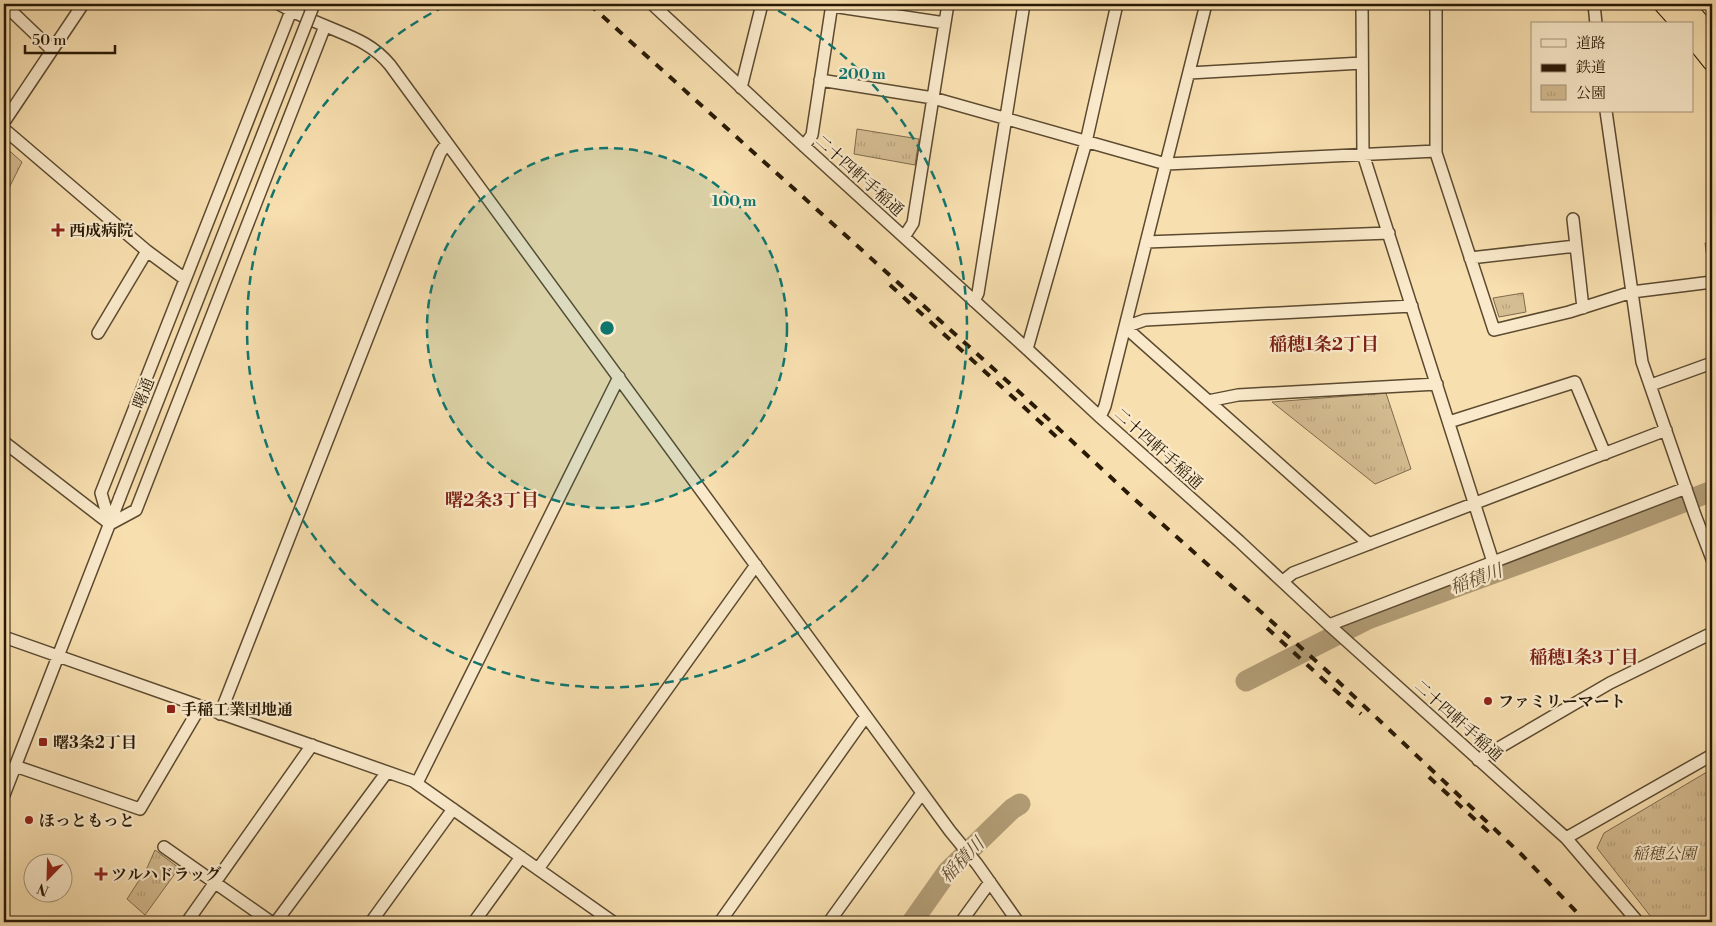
<svg xmlns="http://www.w3.org/2000/svg" width="1716" height="926" viewBox="0 0 1716 926" font-family="'Libre Bodoni','Noto Serif JP',serif">
<style>
.park{fill:url(#park-tufts);stroke:#7e6b4c}
.lines{fill:none;stroke-linecap:round;stroke-linejoin:round}
.river{stroke:#b19c75;stroke-width:21}
.minor-casing{stroke:#5c4a30;stroke-width:14}
.highway-casing{stroke:#281905;stroke-width:20}
.minor{stroke:#faeacb;stroke-width:11}
.highway{stroke:#f8dfaf;stroke-width:18}
.rail{stroke:#281905;stroke-width:4;stroke-dasharray:9 9;stroke-linecap:butt}
.minor-bridge-casing{stroke:#5c4a30;stroke-width:14;stroke-linecap:butt}
.minor-bridge{stroke:#faeacb;stroke-width:11}
.ring{fill:none;stroke:#0f766e;stroke-width:2.5;stroke-dasharray:9 6}
.poi-dot{fill:#8f2418;stroke:#faeacb;stroke-width:2}
.labels{text-anchor:middle;stroke-width:4.5;stroke-linejoin:round;paint-order:stroke}
.street-label{font-size:16px;fill:#281905;stroke:#faeacb}
.poi-label{font-size:16px;font-weight:bold;fill:#281905;stroke:#faeacb;text-anchor:start}
.park-label{font-size:16px;font-style:italic;fill:#5c4a2f;stroke:#faeacb}
.neighbourhood-label{font-size:18px;font-weight:bold;fill:#7a1f14;stroke:#faeacb}
.water-label{font-size:18px;font-style:italic;fill:#5f4d32;stroke:#faeacb}
.centre{fill:#0f766e;stroke:#faeacb;stroke-width:2.5}
.ring-label{font-size:15px;text-anchor:middle;font-weight:bold;fill:#0f766e;stroke:#faeacb;stroke-width:4.5;stroke-linejoin:round;paint-order:stroke}
</style>
<defs>
<pattern id="park-tufts" width="24" height="20" patternUnits="userSpaceOnUse" patternTransform="scale(1.25)"><rect width="24" height="20" fill="#d5bd92"/><path d="M3 7l-1-3M5 7V3M7 7l1-3M15 17l-1-3M17 17v-4M19 17l1-3" fill="none" stroke="#b7a27c"/></pattern>
</defs>
<rect width="100%" height="100%" fill="#f8dfaf"/>
<filter id="stains"><feTurbulence type="fractalNoise" baseFrequency=".004" numOctaves="4"/><feColorMatrix values="0 0 0 0 .2 0 0 0 0 .09 0 0 0 0 .02 0 0 0 .5 -.17"/></filter>
<radialGradient id="worn" r=".72"><stop offset=".6" stop-color="#630" stop-opacity="0"/><stop offset="1" stop-color="#630" stop-opacity=".3"/></radialGradient>
<path class="park" d="M 857,129 L 919,139 L 915,165 L 854,154 Z
M 4,146 L 22,162 L 4,198 Z
M 1712,242 L 1712,272 L 1709,273 L 1705,243 Z
M 1523,293 L 1526,312 L 1499,317 L 1493,298 Z
M 1386,393 L 1411,469 L 1375,484 L 1272,402 Z
M 1712,769 L 1712,922 L 1655,922 L 1597,848 L 1604,833 Z
M 155,850 L 179,868 L 145,915 L 127,899 L 147,868 Z"/>
<g class="lines">
<path class="river" d="M 1246,681 L 1368,619 L 1617,528 L 1712,491
M 912,922 L 948,871 L 1012,809 L 1020,804"/>
<defs>
<path id="minor" d="M 4,4 L 52,50
M 279,4 C 294,13 311,20 328,27 C 352,37 373,44 390,65 L 950,831 L 977,864 L 1018,922
M 652,4 L 804,146 L 1027,349 L 1100,417 L 1239,541 L 1329,625 L 1566,838 L 1638,922
M 1362,4 L 1363,154 L 1493,562
M 1436,4 L 1436,153 L 1494,330 L 1569,312 L 1632,292 L 1712,282
M 1594,4 L 1596,24
M 832,6 L 945,23
M 1189,73 L 1362,63
M 820,80 L 933,98 L 1166,164 L 1436,151
M 741,88 L 762,4
M 1606,111 L 1642,362 L 1695,515 L 1712,559
M 4,122 L 83,4
M 4,129 L 147,251 L 185,279
M 804,146 L 812,135 L 832,4
M 1573,219 L 1583,308
M 904,237 L 913,223 L 948,4
M 1146,242 L 1389,233
M 1470,258 L 1576,246
M 974,301 L 978,293 L 1024,4
M 1125,327 L 1369,544
M 1125,327 L 1145,320 L 1412,306
M 98,333 L 147,251
M 1027,349 L 1086,142 L 1117,4
M 1651,385 L 1712,363
M 1208,401 L 1238,395 L 1437,384
M 1100,417 L 1105,406 L 1206,4
M 1449,422 L 1575,382 L 1605,454
M 4,442 L 110,524
M 110,524 L 101,493 L 291,11
M 110,524 L 136,510 L 325,26
M 1283,581 L 1293,573 L 1666,430
M 1329,625 L 1686,488
M 4,637 L 413,781 L 613,922
M 220,714 L 440,153 L 447,143
M 1478,760 L 1610,683 L 1712,633
M 15,766 L 140,809 L 200,707
M 417,783 L 619,377
M 4,795 L 120,497
M 1566,838 L 1712,755
M 164,847 L 271,922
M 538,869 L 756,565
M 187,922 L 312,745
M 276,922 L 387,772
M 371,922 L 453,809
M 474,922 L 521,857
M 720,922 L 866,716
M 829,922 L 922,793
M 961,922 L 990,882"/>
<path id="highway" d="M 1663,4 L 1681,24
M 1684,4 L 1712,36
M 1692,37 L 1712,62"/>
</defs>
<use href="#minor" class="minor-casing"/>
<use href="#highway" class="highway-casing"/>
<use href="#minor" class="minor"/>
<use href="#highway" class="highway"/>
<path class="rail" d="M 589,4 L 1016,389 L 1132,497 L 1326,670 L 1522,855 L 1586,922
M 890,285 L 1061,441
M 1267,628 L 1361,714
M 1429,777 L 1493,836"/>
<defs>
<path id="minor-bridge" d="M 120,497 L 314,4"/>
</defs>
<use href="#minor-bridge" class="minor-bridge-casing"/>
<use href="#minor-bridge" class="minor-bridge"/>
</g>
<circle cx="607" cy="328" r="180" fill="#0f766e" fill-opacity=".12"/>
<g class="ring">
<circle cx="607" cy="328" r="180"/>
<path d="M765 4A360 360 0 1 1 449 4"/>
</g>
<g class="poi-dot">
<path d="M55.5 222.5h5v5h5v5h-5v5h-5v-5h-5v-5h5z"/>
<circle cx="1488" cy="701" r="5"/>
<rect x="166" y="704" width="10" height="10" rx="2.5"/>
<rect x="38" y="737" width="10" height="10" rx="2.5"/>
<circle cx="29" cy="820" r="5"/>
<path d="M98.5 866.5h5v5h5v5h-5v5h-5v-5h-5v-5h5z"/>
</g>
<g class="labels">
<g class="street-label">
<text transform="translate(860 175) rotate(42)" y="6">二十四軒手稲通</text>
<text transform="translate(143 393) rotate(-69)" y="6">曙通</text>
<text transform="translate(1159 448) rotate(42)" y="6">二十四軒手稲通</text>
<text transform="translate(1459 720) rotate(42)" y="6">二十四軒手稲通</text>
</g>
<g class="poi-label">
<text x="69" y="236">西成病院</text>
<text x="1498" y="707">ファミリーマート</text>
<text x="181" y="715">手稲工業団地通</text>
<text x="53" y="748">曙3条2丁目</text>
<text x="39" y="826">ほっともっと</text>
<text x="111" y="880">ツルハドラッグ</text>
</g>
<g class="park-label">
<text x="1664" y="859">稲穂公園</text>
</g>
<g class="neighbourhood-label">
<text x="1324" y="350">稲穂1条2丁目</text>
<text x="492" y="506">曙2条3丁目</text>
<text x="1584" y="663">稲穂1条3丁目</text>
</g>
<g class="water-label">
<text transform="translate(1476 579) rotate(-20)" y="6">稲積川</text>
<text transform="translate(962 860) rotate(-46)" y="6">稲積川</text>
</g>
</g>
<circle cx="607" cy="328" r="8" class="centre"/>
<g class="ring-label">
<text x="862" y="79">200 m</text>
<text x="734" y="206">100 m</text>
</g>
<rect width="1716" height="926" fill="none" stroke="#f8dfaf" stroke-width="20"/>
<rect x="5" y="5" width="1706" height="916" fill="none" stroke="#281905" stroke-width="2.5"/>
<rect x="10" y="10" width="1696" height="906" fill="none" stroke="#281905"/>
<rect x="1531" y="22" width="162" height="90" fill="#faeacb" stroke="#a6967c"/>
<rect x="1541" y="39" width="25" height="8" fill="#faeacb" stroke="#a6967c"/>
<text x="1576" y="48" font-size="15" fill="#281905">道路</text>
<rect x="1541" y="64" width="25" height="8" fill="#281905" stroke="#a6967c"/>
<text x="1576" y="72" font-size="15" fill="#281905">鉄道</text>
<rect x="1541" y="85" width="25" height="15" fill="url(#park-tufts)" stroke="#a6967c"/>
<text x="1576" y="98" font-size="15" fill="#281905">公園</text>
<g transform="translate(48 878) rotate(203)"><circle r="24" fill="#faeacb" stroke="#a6967c"/>
<path d="M0-4L9 19L0 12L-9 19Z" fill="#8f2418"/>
<text y="-8" font-size="14" font-weight="bold" text-anchor="middle" fill="#281905">N</text>
</g>
<path d="M25 45v8h90v-8" fill="none" stroke="#281905" stroke-width="2.5"/>
<text x="32" y="45" font-size="15" fill="#281905" stroke="#faeacb" stroke-width="4" paint-order="stroke">50 m</text>
<rect width="100%" height="100%" filter="url(#stains)"/>
<rect width="100%" height="100%" fill="url(#worn)"/>
</svg>
